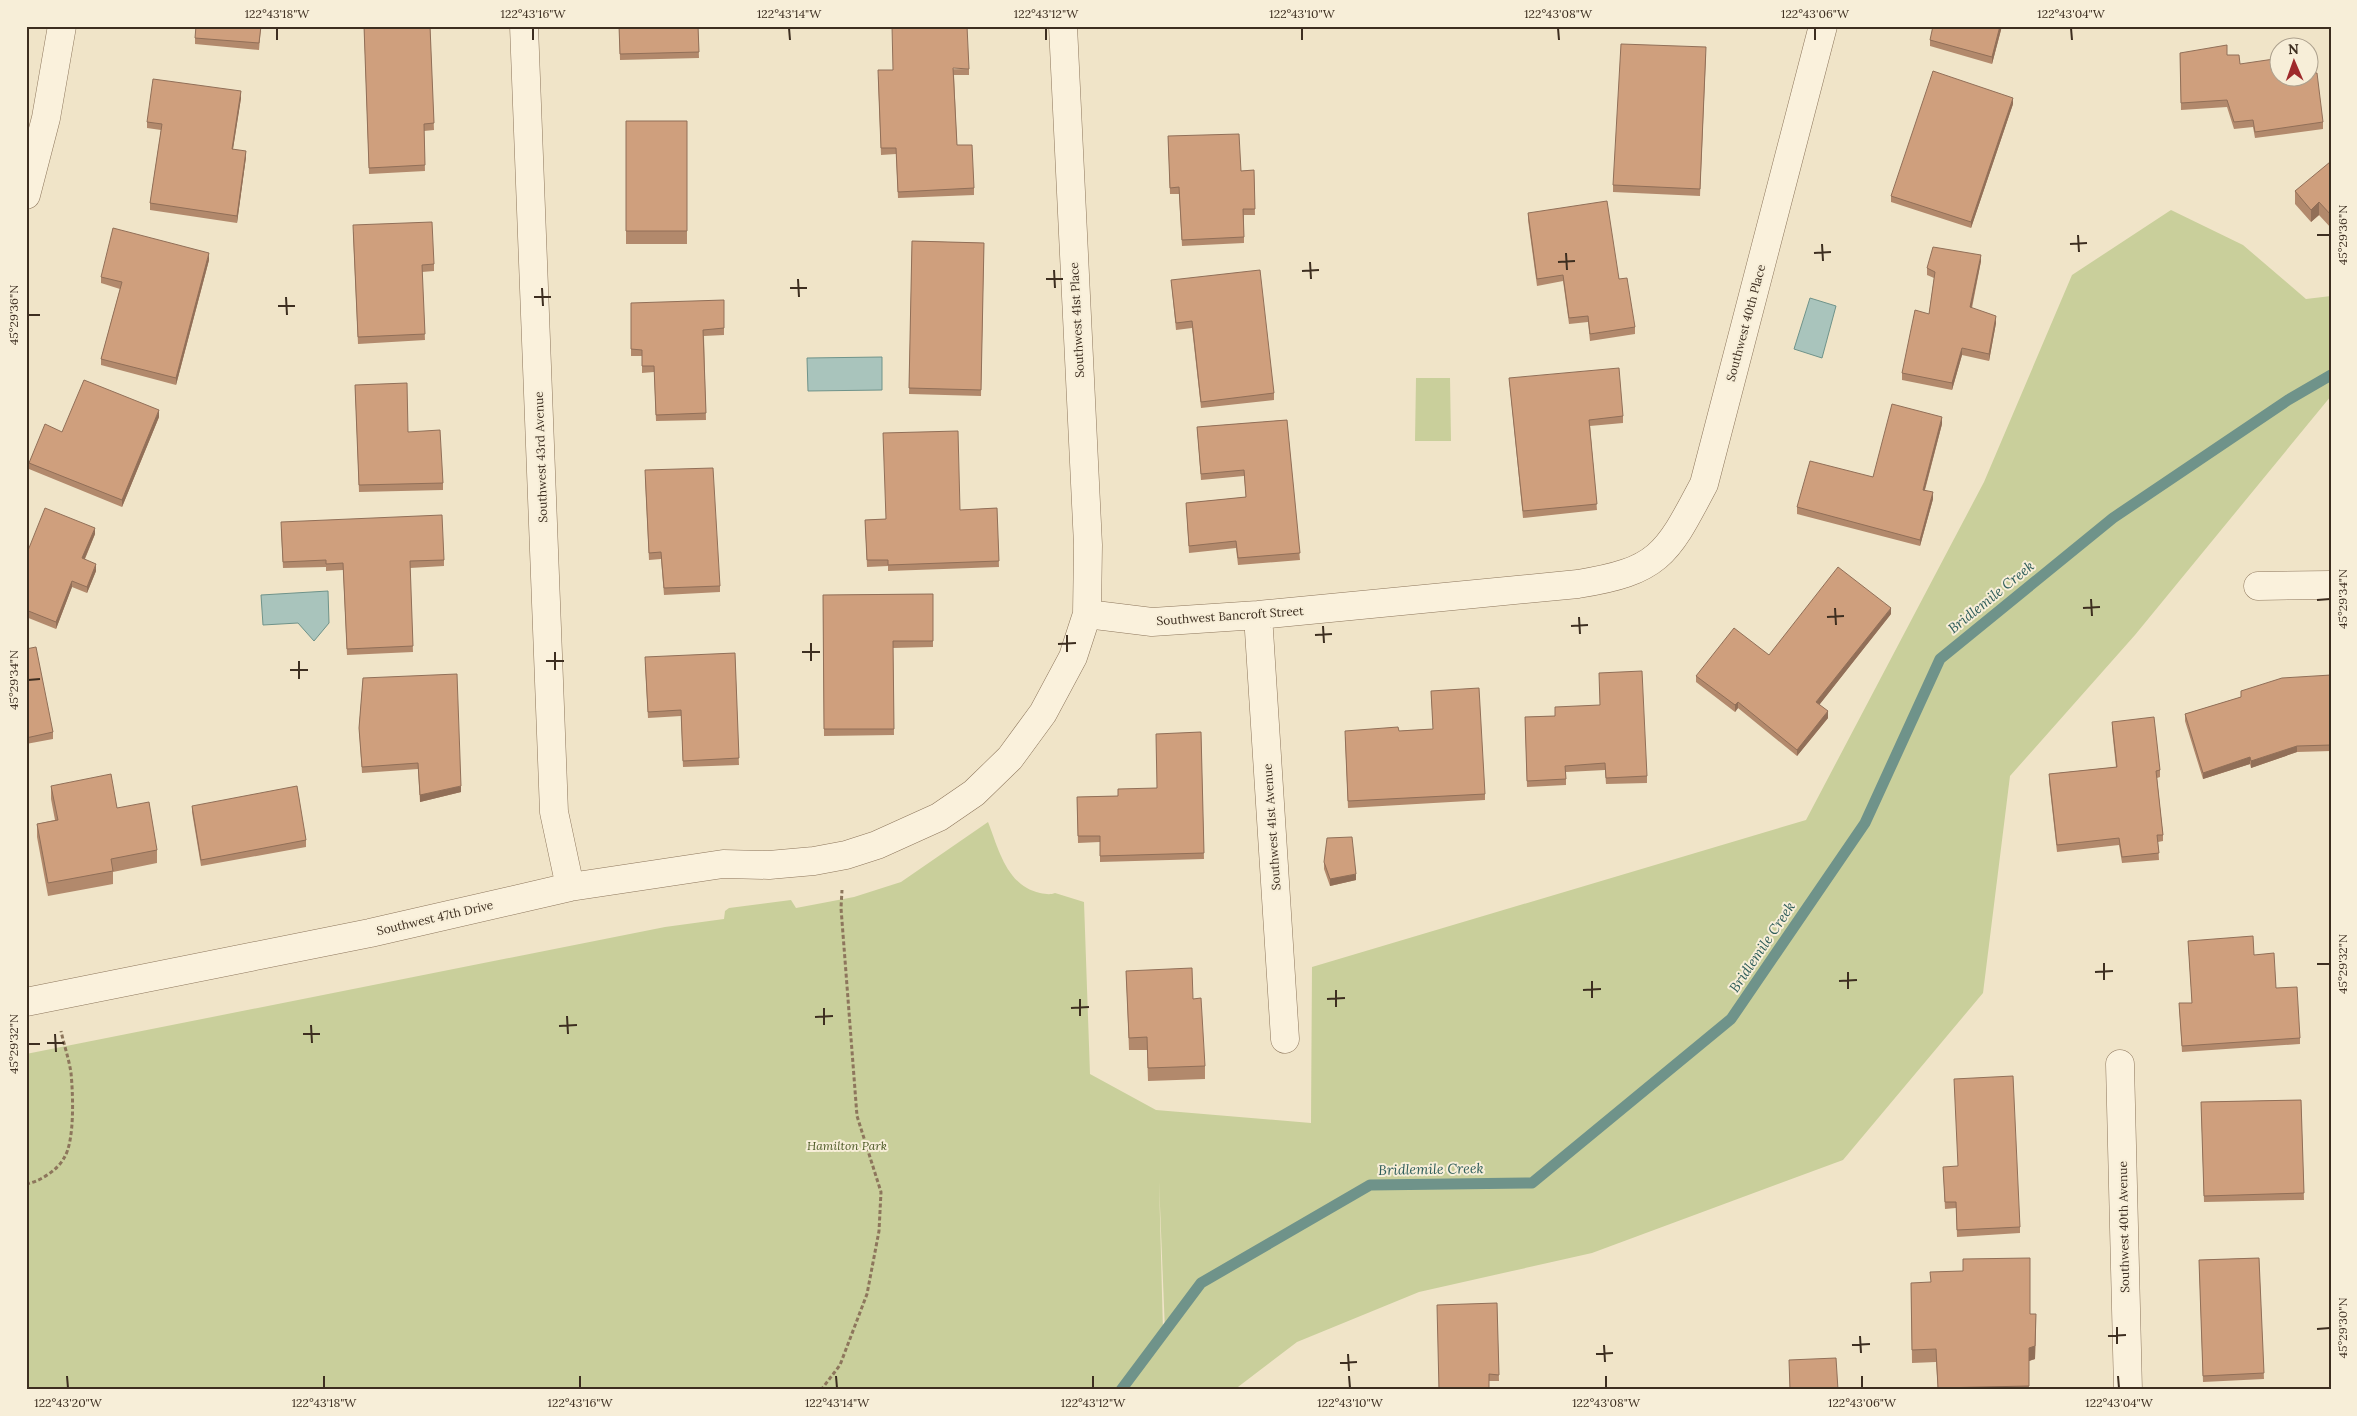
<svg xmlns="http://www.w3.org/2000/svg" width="2357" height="1416" viewBox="0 0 2357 1416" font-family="Lora,serif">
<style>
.green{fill:#c9cf9b;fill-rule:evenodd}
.water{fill:#a9c4bc;stroke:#6f938a}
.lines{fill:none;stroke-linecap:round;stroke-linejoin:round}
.stream{stroke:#6f938a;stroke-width:11}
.minor-casing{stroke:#8d765c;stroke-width:29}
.path{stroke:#8d765c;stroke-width:3;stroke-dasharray:4 2.5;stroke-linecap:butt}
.minor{stroke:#faf1dc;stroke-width:28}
.wall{fill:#b2896c}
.shaded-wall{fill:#916f58}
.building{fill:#cf9f7d;stroke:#916f58}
.ticks{fill:none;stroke:#3d2e20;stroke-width:2}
.labels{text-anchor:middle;stroke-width:4;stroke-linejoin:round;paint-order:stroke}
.street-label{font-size:12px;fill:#3d2e20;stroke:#f7eed8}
.park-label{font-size:12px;font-style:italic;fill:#4d5a26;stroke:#f7eed8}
.water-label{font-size:14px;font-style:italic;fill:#2f5d5a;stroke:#f7eed8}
.neatline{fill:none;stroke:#3d2e20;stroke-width:2}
.ticks-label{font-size:12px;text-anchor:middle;fill:#3d2e20}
</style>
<rect width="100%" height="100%" fill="#f0e4c8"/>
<path class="green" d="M 2171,210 L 2243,245 L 2306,299 L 2331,296 L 2331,396 L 2135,635 L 2010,776 L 1983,993 L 1843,1160 L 1592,1253 L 1419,1292 L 1297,1342 L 1234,1390 L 26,1390 L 26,1054 L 665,927 L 724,919 L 725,911 L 729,908 L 791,900 L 796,908 L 854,897 L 901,882 L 988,822 C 999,850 1007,886 1040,893 C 1046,894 1050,895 1055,893 L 1084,902 L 1090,1074 L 1156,1110 L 1311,1123 L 1312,967 L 1806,820 L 1984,482 L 2072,275 ZM 1159,1181 L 1165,1331 L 1123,1389 L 1163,1331 Z
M 1416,378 L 1450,378 L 1451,441 L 1415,441 Z"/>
<path class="water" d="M 1810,298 L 1836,306 L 1822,358 L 1794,349 Z
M 882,357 L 882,390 L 808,391 L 807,358 Z
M 328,591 L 329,623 L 314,641 L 298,623 L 263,625 L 261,595 Z"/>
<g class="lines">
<path class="stream" d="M 1121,1390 L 1201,1283 L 1370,1185 L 1532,1183 L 1731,1019 L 1865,823 L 1940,659 L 2113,518 L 2288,400 L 2331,375"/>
<defs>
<path id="minor" d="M 524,26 L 554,812 L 570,887
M 26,195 L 46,118 L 62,26
M 2258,586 L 2331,585
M 1087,614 L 1152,622 L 1258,615 L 1578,584 C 1660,571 1667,554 1704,484 L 1823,26
M 1258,615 L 1285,1039
M 26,1002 L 370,933 L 570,887 L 723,864 L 769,865 L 814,861 L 846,855 L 877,845 L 939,817 L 974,793 L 1010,758 L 1043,713 L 1073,657 L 1087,614 L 1088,545 L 1063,26
M 2120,1064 L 2128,1390"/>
</defs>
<use href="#minor" class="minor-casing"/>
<path class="path" d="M 26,1184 C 39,1182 58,1170 64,1158 C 75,1141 73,1093 71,1073 C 69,1059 64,1045 61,1031
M 821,1390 L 840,1365 L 867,1294 L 879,1231 L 881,1192 L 857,1116 L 841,908 L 842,890"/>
<use href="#minor" class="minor"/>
</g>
<path class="wall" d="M 261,26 L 259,50 L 195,44 L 195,38 Z
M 364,26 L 430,26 L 434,130 L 424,131 L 425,171 L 369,174 Z
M 619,26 L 698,26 L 699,58 L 620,60 Z
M 2002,26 L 1992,64 L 1930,46 L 1930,40 Z
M 2180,53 L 2227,55 L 2240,64 L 2278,75 L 2323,122 L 2323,129 L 2255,138 L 2253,127 L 2234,129 L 2227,107 L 2181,110 Z
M 1706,54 L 1700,196 L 1613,192 L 1613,185 Z
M 969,69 L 969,75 L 954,75 L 957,145 L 974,188 L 974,195 L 898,198 L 896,154 L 881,155 L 878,77 L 893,70 Z
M 241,98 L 233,149 L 246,157 L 237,223 L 150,210 L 150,203 L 161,130 L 147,128 L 147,122 Z
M 2013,104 L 1971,228 L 1891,202 L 1891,196 Z
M 626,121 L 687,121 L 687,244 L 626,244 Z
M 1168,136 L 1241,171 L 1254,170 L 1255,215 L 1244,215 L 1244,243 L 1182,246 L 1179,194 L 1170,194 Z
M 2331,163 L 2331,228 L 2319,215 L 2311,222 L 2295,204 L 2295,191 Z
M 1528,213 L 1619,279 L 1635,327 L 1635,334 L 1590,341 L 1588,322 L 1569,324 L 1563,281 L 1537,286 L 1528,220 Z
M 353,232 L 434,264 L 434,271 L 422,272 L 425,340 L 358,344 Z
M 912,241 L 984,243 L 981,396 L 909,394 Z
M 209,260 L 176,385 L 101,365 L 101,359 L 120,289 L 101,283 L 101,277 Z
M 1981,261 L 1972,308 L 1996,323 L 1989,361 L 1962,355 L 1952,390 L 1902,380 L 1902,373 L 1929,314 L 1934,278 L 1927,275 L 1927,268 Z
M 1171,280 L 1274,393 L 1274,400 L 1201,408 L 1192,328 L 1176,330 Z
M 631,303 L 724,328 L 724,335 L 704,336 L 706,420 L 656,421 L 654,372 L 642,373 L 642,356 L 631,356 Z
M 1509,378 L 1623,416 L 1623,423 L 1590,426 L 1597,510 L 1523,518 Z
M 355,385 L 443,483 L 443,490 L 359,492 Z
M 159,417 L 122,507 L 29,469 L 29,463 L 62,432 Z
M 1287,420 L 1300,560 L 1238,565 L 1236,548 L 1189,553 L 1186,503 L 1246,497 L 1244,476 L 1201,480 L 1197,427 Z
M 1942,424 L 1925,490 L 1933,499 L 1920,546 L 1797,514 L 1797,507 L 1873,477 Z
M 645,477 L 720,586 L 720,592 L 664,595 L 661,559 L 649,560 Z
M 997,508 L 999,567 L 888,571 L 888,566 L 867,567 L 865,520 L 886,519 L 960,510 Z
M 281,529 L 444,560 L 444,566 L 410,568 L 413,652 L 347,655 L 343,570 L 326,571 L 326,567 L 283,568 Z
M 95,534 L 85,559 L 96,571 L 87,593 L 72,587 L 56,629 L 26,617 L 26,553 L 27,553 Z
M 933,594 L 933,647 L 893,648 L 894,735 L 824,736 L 823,595 Z
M 1891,614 L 1819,705 L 1828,718 L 1797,756 L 1738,708 L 1735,712 L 1696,682 L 1696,676 L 1769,655 Z
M 26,649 L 53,732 L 53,739 L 26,744 Z
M 735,653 L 739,765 L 683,767 L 681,716 L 648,718 L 645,663 Z
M 2331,675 L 2331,751 L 2297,752 L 2251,768 L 2250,764 L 2203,779 L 2185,721 L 2185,714 L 2241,697 L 2241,691 Z
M 363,678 L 461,792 L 420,802 L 418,769 L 362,773 L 359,728 Z
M 1431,691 L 1485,794 L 1485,800 L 1348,808 L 1345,737 L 1399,731 L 1433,729 Z
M 1555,707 L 1647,776 L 1647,783 L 1606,784 L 1605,770 L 1566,772 L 1566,785 L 1527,787 L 1525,717 L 1555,716 Z
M 2112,722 L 2160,770 L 2160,777 L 2157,778 L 2163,835 L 2163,841 L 2158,842 L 2159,860 L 2122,863 L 2119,845 L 2057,852 L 2049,781 L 2049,774 L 2116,767 L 2112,729 Z
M 1201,732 L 1204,859 L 1100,862 L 1100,842 L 1078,843 L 1077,797 L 1118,796 L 1157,788 Z
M 51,786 L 117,808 L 157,850 L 157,863 L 113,872 L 113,884 L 48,896 L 37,837 L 37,824 L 55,820 L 51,799 Z
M 192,806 L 306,840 L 306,847 L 201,866 L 192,812 Z
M 1324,862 L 1356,880 L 1330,886 L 1324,869 Z
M 2188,941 L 2254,955 L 2276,988 L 2300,1038 L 2300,1044 L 2182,1052 L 2179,1003 L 2192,1003 Z
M 1126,971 L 1193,999 L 1205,1066 L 1205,1079 L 1148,1081 L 1147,1050 L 1129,1050 Z
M 2301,1100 L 2304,1200 L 2204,1202 L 2201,1102 Z
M 1943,1167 L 2020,1227 L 2020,1233 L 1957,1237 L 1956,1208 L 1945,1209 Z
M 2259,1258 L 2264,1379 L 2203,1382 L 2199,1260 Z
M 1911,1283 L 2030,1314 L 2036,1327 L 2035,1359 L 2029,1361 L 2029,1390 L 1938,1390 L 1936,1362 L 1912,1363 Z
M 1497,1303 L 1499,1381 L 1489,1381 L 1439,1390 Z"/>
<path class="shaded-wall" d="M 2000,26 L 2002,26 L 1992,64 L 1992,57 Z
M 241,91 L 241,98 L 232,155 L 232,149 Z
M 2013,98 L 2013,104 L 1971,228 L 1971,222 Z
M 246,151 L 246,157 L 237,223 L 237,216 Z
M 2319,202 L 2319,215 L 2311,222 L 2311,210 Z
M 209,253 L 209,260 L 176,385 L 176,378 Z
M 1981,255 L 1981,261 L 1970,314 L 1970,307 Z
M 1996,316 L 1996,323 L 1989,361 L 1989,354 Z
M 1962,348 L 1962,355 L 1952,390 L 1952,383 Z
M 159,410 L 159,417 L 122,507 L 122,500 Z
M 1942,417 L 1942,424 L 1923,496 L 1923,490 Z
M 1933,492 L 1933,499 L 1920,546 L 1920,540 Z
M 95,528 L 95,534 L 82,565 L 82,558 Z
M 96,564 L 96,571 L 87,593 L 87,587 Z
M 72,581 L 72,587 L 56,629 L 56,622 Z
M 1891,608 L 1891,614 L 1816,709 L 1816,702 Z
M 1738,702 L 1738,708 L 1735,712 L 1735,705 Z
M 1828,711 L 1828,718 L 1797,756 L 1797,750 Z
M 2297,746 L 2297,752 L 2251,768 L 2251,761 Z
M 2250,757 L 2250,764 L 2203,779 L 2203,773 Z
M 461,786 L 461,792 L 420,802 L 420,795 Z
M 1356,874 L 1356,880 L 1330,886 L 1330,879 Z
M 2036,1314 L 2035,1359 L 2029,1361 L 2029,1390 L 2029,1348 Z"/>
<path class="building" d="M 196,26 L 261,26 L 259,43 L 195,38 Z
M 364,26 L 430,26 L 434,123 L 424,124 L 425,165 L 369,168 Z
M 619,26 L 698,26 L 699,52 L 620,54 Z
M 892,26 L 967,26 L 969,69 L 953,68 L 957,145 L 972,145 L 974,188 L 898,192 L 896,148 L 881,148 L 878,70 L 893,70 Z
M 1933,26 L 2000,26 L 1992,57 L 1930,40 Z
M 1621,44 L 1706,47 L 1700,189 L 1613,185 Z
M 2227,45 L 2227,55 L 2239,55 L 2240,64 L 2274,59 L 2280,78 L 2310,78 L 2310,73 L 2317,73 L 2323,122 L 2255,132 L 2253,120 L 2234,122 L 2227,100 L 2181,103 L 2180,53 Z
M 1933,71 L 2013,98 L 1971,222 L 1891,196 Z
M 153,79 L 241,91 L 232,149 L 246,151 L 237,216 L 150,203 L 162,124 L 147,122 Z
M 626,121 L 687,121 L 687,231 L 626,231 Z
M 1239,134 L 1241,171 L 1254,170 L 1255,209 L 1243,209 L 1244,237 L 1182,240 L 1179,187 L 1170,188 L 1168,136 Z
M 2330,162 L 2331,163 L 2331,215 L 2319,202 L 2311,210 L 2295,191 Z
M 1607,201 L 1619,279 L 1627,278 L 1635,327 L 1590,334 L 1588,316 L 1569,318 L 1563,275 L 1537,279 L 1528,213 Z
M 432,222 L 434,264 L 422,265 L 425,334 L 358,337 L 353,225 Z
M 113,228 L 209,253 L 176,378 L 101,359 L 122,282 L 101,277 Z
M 912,241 L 984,243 L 981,390 L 909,388 Z
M 1933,247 L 1981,255 L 1970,307 L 1996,316 L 1989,354 L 1962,348 L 1952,383 L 1902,373 L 1915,310 L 1929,314 L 1935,272 L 1927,268 Z
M 1260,270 L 1274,393 L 1201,402 L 1192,321 L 1176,323 L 1171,280 Z
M 724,300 L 724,328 L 703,330 L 706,413 L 656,415 L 654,366 L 642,366 L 642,350 L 631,349 L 631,303 Z
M 1619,368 L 1623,416 L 1589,420 L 1597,504 L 1523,511 L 1509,378 Z
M 84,380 L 159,410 L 122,500 L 29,463 L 45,424 L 62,432 Z
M 407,383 L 408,432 L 440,430 L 443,483 L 359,485 L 355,385 Z
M 1892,404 L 1942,417 L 1923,490 L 1933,492 L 1920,540 L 1797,507 L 1810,461 L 1873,477 Z
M 1287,420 L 1300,553 L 1238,558 L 1236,541 L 1189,546 L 1186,503 L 1246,497 L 1244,470 L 1201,474 L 1197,427 Z
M 958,431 L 960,510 L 997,508 L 999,561 L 888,565 L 888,560 L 867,560 L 865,520 L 886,519 L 883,433 Z
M 713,468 L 720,586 L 664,588 L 661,552 L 649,553 L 645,470 Z
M 45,508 L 95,528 L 82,558 L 96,564 L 87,587 L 72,581 L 56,622 L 26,610 L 26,553 L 27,553 Z
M 442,515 L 444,560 L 410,561 L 413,646 L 347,649 L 343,563 L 326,564 L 326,560 L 283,562 L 281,522 Z
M 1838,567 L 1891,608 L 1816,702 L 1828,711 L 1797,750 L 1738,702 L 1735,705 L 1696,676 L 1734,628 L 1769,655 Z
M 933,594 L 933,641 L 893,641 L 894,729 L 824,729 L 823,595 Z
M 36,647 L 53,732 L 26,738 L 26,649 Z
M 735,653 L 739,758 L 683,761 L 681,710 L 648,712 L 645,657 Z
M 1642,671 L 1647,776 L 1606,778 L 1605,763 L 1565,766 L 1566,779 L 1527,781 L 1525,717 L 1555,716 L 1555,707 L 1600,705 L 1599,673 Z
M 457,674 L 461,786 L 420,795 L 418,763 L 362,767 L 359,728 L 363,678 Z
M 2331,675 L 2331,745 L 2297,746 L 2251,761 L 2250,757 L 2203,773 L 2185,714 L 2241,697 L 2241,691 L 2282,678 Z
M 1479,688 L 1485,794 L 1348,801 L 1345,731 L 1398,727 L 1399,731 L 1433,729 L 1431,691 Z
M 2154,717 L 2160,770 L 2156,771 L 2163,835 L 2157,835 L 2159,853 L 2122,857 L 2119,838 L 2057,845 L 2049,774 L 2117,767 L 2112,722 Z
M 1201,732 L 1204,853 L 1100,856 L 1100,836 L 1078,836 L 1077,797 L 1118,796 L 1118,789 L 1157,788 L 1156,734 Z
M 111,774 L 117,808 L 149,802 L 157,850 L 111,859 L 113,871 L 48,883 L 37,824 L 58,820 L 51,786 Z
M 297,786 L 306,840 L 201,860 L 192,806 Z
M 1352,837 L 1356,874 L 1330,879 L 1324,862 L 1327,838 Z
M 2253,936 L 2254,955 L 2274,953 L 2276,988 L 2297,987 L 2300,1038 L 2182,1046 L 2179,1003 L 2192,1003 L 2188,941 Z
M 1192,968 L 1193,999 L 1201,998 L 1205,1066 L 1148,1068 L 1147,1037 L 1129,1038 L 1126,971 Z
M 2013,1076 L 2020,1227 L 1957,1230 L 1956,1202 L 1945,1202 L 1943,1167 L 1958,1166 L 1954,1079 Z
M 2301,1100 L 2304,1193 L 2204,1196 L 2201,1102 Z
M 2030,1258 L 2030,1314 L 2036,1314 L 2035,1346 L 2029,1348 L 2029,1386 L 1938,1388 L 1936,1349 L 1912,1350 L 1911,1283 L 1931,1282 L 1930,1272 L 1963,1271 L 1963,1259 Z
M 2259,1258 L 2264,1373 L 2203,1376 L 2199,1260 Z
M 1497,1303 L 1499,1375 L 1489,1374 L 1489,1390 L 1439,1390 L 1437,1305 Z
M 1836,1358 L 1838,1390 L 1790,1390 L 1789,1360 Z"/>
<path class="ticks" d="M 277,28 L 277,40M 533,28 L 533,40M 789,28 L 790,40M 1046,28 L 1046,40M 1302,28 L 1302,40M 1558,28 L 1559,40M 1815,28 L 1815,40M 2071,28 L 2072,40M 2078,235 L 2079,252M 2317,235 L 2330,235M 1822,244 L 1823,261M 2070,244 L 2087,243M 1566,253 L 1567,270M 1814,253 L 1831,252M 1310,262 L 1311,279M 1558,262 L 1575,261M 1054,270 L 1055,288M 1302,271 L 1319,270M 798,279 L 799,297M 1046,279 L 1063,279M 542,288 L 543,306M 790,288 L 807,288M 286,297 L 287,315M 534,297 L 551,297M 278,306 L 295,306M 28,315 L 40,315M 2091,599 L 2092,616M 2317,600 L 2330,599M 1835,608 L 1836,625M 2083,608 L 2100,607M 1579,617 L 1580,634M 1827,617 L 1844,616M 1323,626 L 1324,643M 1571,626 L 1588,625M 1067,635 L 1067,652M 1315,635 L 1332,634M 811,643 L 811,661M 1058,644 L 1076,643M 555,652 L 555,670M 802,652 L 820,652M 299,661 L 299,679M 546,661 L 564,661M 290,670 L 308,670M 28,680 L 40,679M 2104,963 L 2104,980M 2317,964 L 2330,964M 1848,972 L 1848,989M 2095,972 L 2113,971M 1592,981 L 1592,998M 1839,981 L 1857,980M 1336,990 L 1336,1007M 1583,990 L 1601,989M 1080,999 L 1080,1016M 1327,999 L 1345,998M 824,1008 L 824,1025M 1071,1008 L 1089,1007M 567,1016 L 568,1034M 815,1017 L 833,1016M 311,1025 L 312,1043M 559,1026 L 577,1025M 55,1034 L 56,1052M 303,1034 L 320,1034M 47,1043 L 64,1043M 28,1044 L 40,1044M 2117,1327 L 2117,1344M 2317,1329 L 2330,1328M 1860,1336 L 1861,1353M 2108,1336 L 2126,1335M 1604,1345 L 1605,1362M 1852,1345 L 1870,1344M 1348,1354 L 1349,1371M 1596,1354 L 1613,1353M 1340,1363 L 1357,1362M 67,1376 L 68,1388M 324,1376 L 324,1388M 580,1376 L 580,1388M 836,1376 L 837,1388M 1093,1376 L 1093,1388M 1349,1376 L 1350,1388M 1606,1376 L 1606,1388M 1862,1376 L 1862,1388M 2118,1376 L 2119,1388"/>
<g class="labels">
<g class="street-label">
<text transform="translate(1077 320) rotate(-93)" y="4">Southwest 41st Place</text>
<text transform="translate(1746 323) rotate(-75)" y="4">Southwest 40th Place</text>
<text transform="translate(541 457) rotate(-92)" y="4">Southwest 43rd Avenue</text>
<text transform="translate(1230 616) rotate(-4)" y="4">Southwest Bancroft Street</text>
<text transform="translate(1272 827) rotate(-94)" y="4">Southwest 41st Avenue</text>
<text transform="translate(435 918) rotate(-13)" y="4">Southwest 47th Drive</text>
<text transform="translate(2124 1227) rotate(-91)" y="4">Southwest 40th Avenue</text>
</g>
<g class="park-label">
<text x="847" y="1150">Hamilton Park</text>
</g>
<g class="water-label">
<text transform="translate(1991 597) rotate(-39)" y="5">Bridlemile Creek</text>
<text transform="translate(1762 947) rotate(-56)" y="5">Bridlemile Creek</text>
<text transform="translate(1431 1169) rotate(-1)" y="5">Bridlemile Creek</text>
</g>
</g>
<rect width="2357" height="1416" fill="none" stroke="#f7eed8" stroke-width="55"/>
<g transform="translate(2294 62) rotate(358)"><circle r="24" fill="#f7eed8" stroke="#ada18e"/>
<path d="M0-4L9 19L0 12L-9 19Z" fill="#9e2a2b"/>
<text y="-8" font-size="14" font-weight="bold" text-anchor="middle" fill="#3d2e20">N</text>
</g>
<rect x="28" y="28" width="2302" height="1360" class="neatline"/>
<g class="ticks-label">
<text x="277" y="18">122°43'18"W</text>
<text x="533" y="18">122°43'16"W</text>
<text x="789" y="18">122°43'14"W</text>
<text x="1046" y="18">122°43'12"W</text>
<text x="1302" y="18">122°43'10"W</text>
<text x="1558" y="18">122°43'08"W</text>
<text x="1815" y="18">122°43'06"W</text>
<text x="2071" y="18">122°43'04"W</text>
<text transform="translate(2343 235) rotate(-90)" y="4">45°29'36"N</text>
<text transform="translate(14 315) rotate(-90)" y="4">45°29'36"N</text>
<text transform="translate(2343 599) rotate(-90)" y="4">45°29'34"N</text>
<text transform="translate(14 680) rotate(-90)" y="4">45°29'34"N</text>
<text transform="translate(2343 964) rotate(-90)" y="4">45°29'32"N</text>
<text transform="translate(14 1044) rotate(-90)" y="4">45°29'32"N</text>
<text transform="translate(2343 1328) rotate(-90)" y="4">45°29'30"N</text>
<text x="68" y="1407">122°43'20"W</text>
<text x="324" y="1407">122°43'18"W</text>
<text x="580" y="1407">122°43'16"W</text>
<text x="837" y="1407">122°43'14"W</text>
<text x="1093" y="1407">122°43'12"W</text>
<text x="1350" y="1407">122°43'10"W</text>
<text x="1606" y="1407">122°43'08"W</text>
<text x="1862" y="1407">122°43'06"W</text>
<text x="2119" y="1407">122°43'04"W</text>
</g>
</svg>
